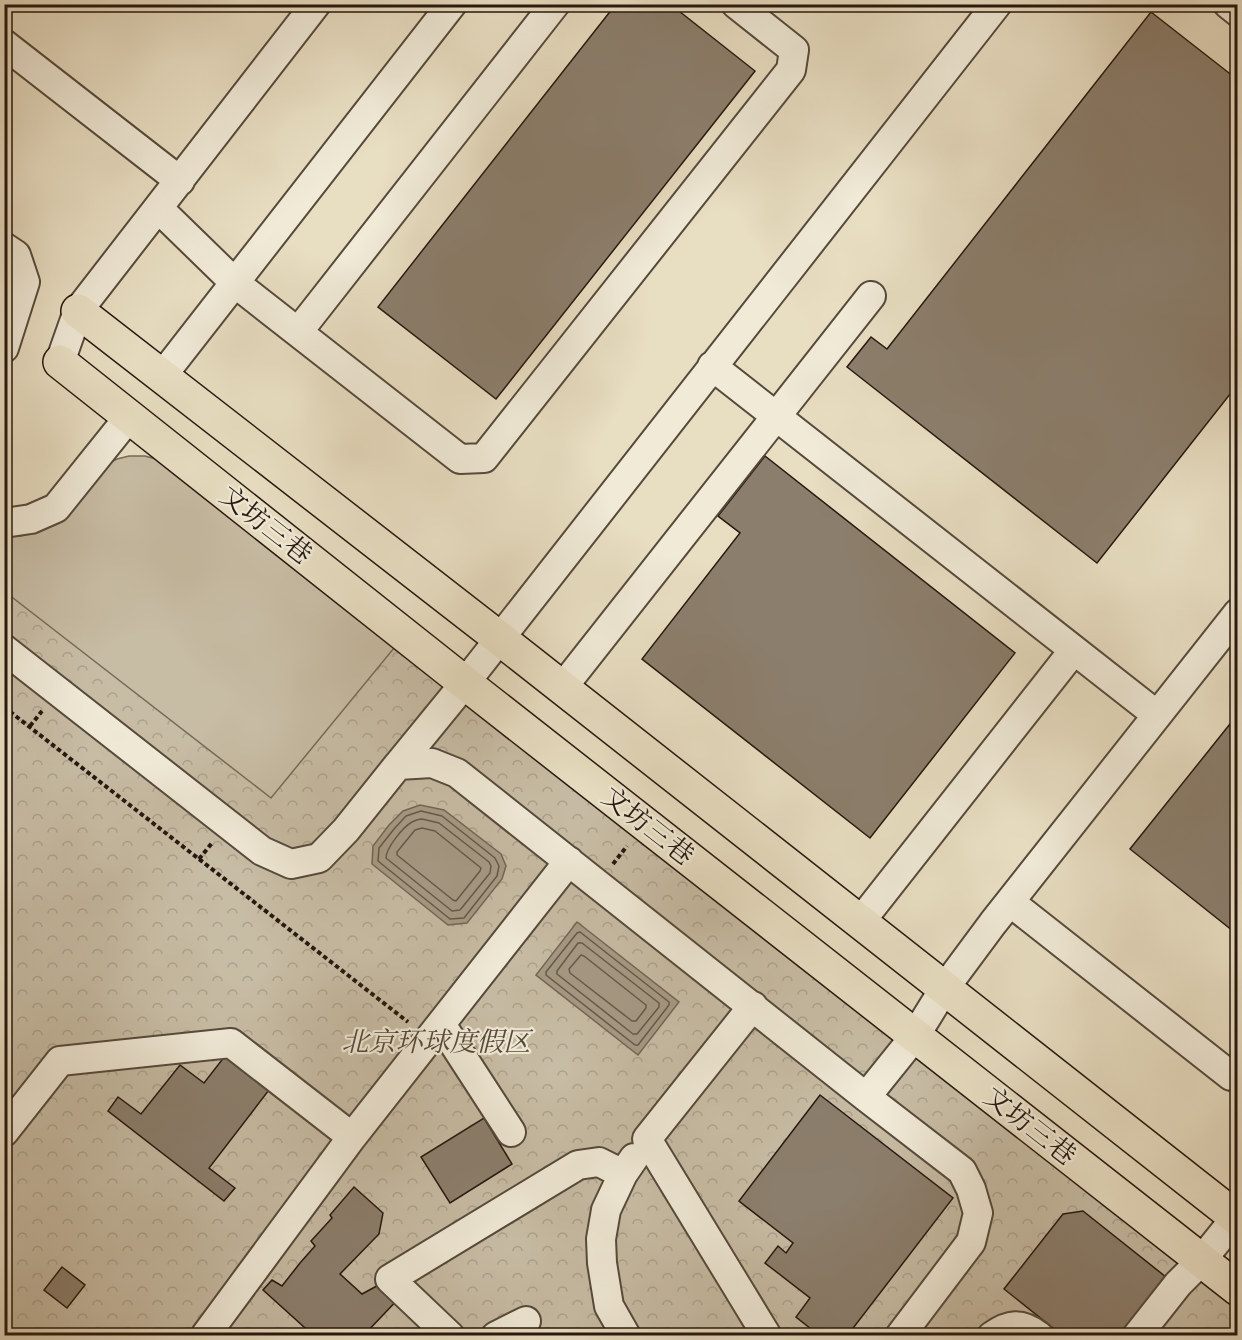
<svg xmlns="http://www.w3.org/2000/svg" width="1242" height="1340" viewBox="0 0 1242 1340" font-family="'EB Garamond','Noto Serif SC',serif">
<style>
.grass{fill:#c7bca4;stroke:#766a5a;stroke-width:1.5}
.park{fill:url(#park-crowns);stroke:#766a5a;stroke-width:1.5}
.water{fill:#a69a85;stroke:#736656;stroke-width:1.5}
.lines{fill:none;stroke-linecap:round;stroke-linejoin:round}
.shore{stroke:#66584a;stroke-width:1.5}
.building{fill:#8b7e6c;stroke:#26170f;stroke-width:1.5}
.minor-casing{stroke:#56493c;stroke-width:32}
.major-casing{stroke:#26170f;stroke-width:36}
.path{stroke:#26170f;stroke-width:4;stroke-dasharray:4.5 3;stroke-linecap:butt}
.minor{stroke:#f0ead7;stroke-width:28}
.major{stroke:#e8dec2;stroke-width:33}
.labels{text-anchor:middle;stroke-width:4.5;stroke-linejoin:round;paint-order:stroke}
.street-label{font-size:27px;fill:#26170f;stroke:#f0ead7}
.park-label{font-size:27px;font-style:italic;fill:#56493c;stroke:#f0ead7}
</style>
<defs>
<pattern id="park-crowns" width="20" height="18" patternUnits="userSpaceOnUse" patternTransform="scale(1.5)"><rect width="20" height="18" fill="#c7bca4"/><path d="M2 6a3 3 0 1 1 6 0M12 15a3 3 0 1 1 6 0" fill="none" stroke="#aba18c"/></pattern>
</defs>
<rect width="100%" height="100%" fill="#e8dec2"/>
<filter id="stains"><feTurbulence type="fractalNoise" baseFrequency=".00333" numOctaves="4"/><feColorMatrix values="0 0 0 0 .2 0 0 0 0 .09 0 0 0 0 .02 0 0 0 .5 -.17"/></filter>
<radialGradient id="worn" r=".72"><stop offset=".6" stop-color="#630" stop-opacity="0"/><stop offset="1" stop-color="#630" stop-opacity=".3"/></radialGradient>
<path class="grass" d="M 129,456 L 145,456 L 156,459 L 428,673 L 310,838 L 5,628 L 5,571 L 10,564 L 7,536 L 21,536 L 38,531 L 54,524 L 103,466 L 117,459 Z"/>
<path class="park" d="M 4,591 L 271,798 L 403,637 L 1237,1304 L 1237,1335 L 5,1335 Z"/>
<path class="water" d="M 420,805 L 444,810 L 501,854 L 506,866 L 502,879 L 467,923 L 448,925 L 372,864 L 373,846 L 389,825 L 403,811 Z
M 577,922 L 679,1002 L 638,1055 L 536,975 Z"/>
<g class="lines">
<path class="shore" d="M 421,811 L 442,816 L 495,858 L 499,866 L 497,876 L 464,918 L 450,919 L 378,861 L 379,848 L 394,829 L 406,816 Z
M 422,819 L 439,823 L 489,862 L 491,866 L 490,873 L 460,910 L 452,911 L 386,858 C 386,848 403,827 412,822 C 414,821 420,819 422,819 Z
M 422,828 L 435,831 L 481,868 L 480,871 L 456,901 L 453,900 L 397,855 L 397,852 L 415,830 Z
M 580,932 L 669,1002 L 669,1005 L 638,1045 L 635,1045 L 546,975 L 546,972 L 577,933 Z
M 578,943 L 582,943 L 659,1003 L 659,1007 L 637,1034 L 633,1034 L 557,974 L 557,971 Z
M 581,955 L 584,956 L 646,1005 L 646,1008 L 636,1021 L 632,1021 L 570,973 L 569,969 Z"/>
</g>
<path class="building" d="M 616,4 L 670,4 L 755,71 L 496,399 L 378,307 Z
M 1151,12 L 1238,80 L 1238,384 L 1097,563 L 847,367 L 871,337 L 887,349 Z
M 765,456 L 1015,653 L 870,838 L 642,659 L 740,533 L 718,516 Z
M 1238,714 L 1238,935 L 1130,849 Z
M 225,1056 L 269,1090 L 209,1168 L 235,1188 L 224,1201 L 108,1111 L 118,1097 L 141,1114 L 180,1065 L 204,1083 Z
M 820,1095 L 953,1198 L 847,1336 L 820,1336 L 796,1317 L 810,1298 L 765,1263 L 778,1246 L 786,1253 L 793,1243 L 739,1201 Z
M 484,1118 L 512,1164 L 450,1203 L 421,1157 Z
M 354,1187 L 383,1213 L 379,1234 L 340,1274 L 362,1294 L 386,1281 L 402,1295 L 363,1336 L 314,1336 L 263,1290 L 272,1280 L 282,1286 L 300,1263 L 315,1246 L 311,1241 L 332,1218 L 330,1215 Z
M 1083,1211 L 1166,1277 L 1120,1336 L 1063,1336 L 1004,1289 L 1063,1214 Z
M 62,1267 L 85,1285 L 67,1308 L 44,1290 Z"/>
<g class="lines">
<defs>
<path id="minor" d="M 1228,4 L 1238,12
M 4,44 L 180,181
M 158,208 L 235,283 L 460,459 L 484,458 L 791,70 L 794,50 L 736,4
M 4,247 L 16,255 L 25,282 L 4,348
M 298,332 L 555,4
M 60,362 L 78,311 L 316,4
M 712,366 L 1157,715
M 162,376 L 452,4
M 4,523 L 31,519 L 56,508 L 129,417
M 4,649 L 262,851 L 291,864 L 319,858 L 346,830 L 398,765 L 432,763 L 457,773 L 866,1097 L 962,1171 L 971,1189 L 978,1213 L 971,1242 L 900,1336
M 562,688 L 871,296
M 398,765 L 465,683 L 997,4
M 1010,902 L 1231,1076
M 860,922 L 1074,650
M 753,1006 L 647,1139 L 767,1336
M 441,1024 L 511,1132
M 866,1097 L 915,1036 L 944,989 L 993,923 L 1238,613
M 4,1132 L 60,1061 L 231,1043 L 352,1137 L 569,861
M 205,1336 L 352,1137
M 450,1336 L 390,1279 L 578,1165 L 599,1162 L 623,1174
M 496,1336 L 526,1321
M 626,1336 L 609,1306 L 602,1263 L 601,1239 L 606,1210 L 623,1174 L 634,1158
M 992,1336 C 1009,1324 1021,1322 1039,1336
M 1137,1336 L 1178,1284 L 1201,1261 L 1238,1215"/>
<path id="major" d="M 78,311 L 499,638 L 1238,1219
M 60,362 L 465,683 L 1238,1289"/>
</defs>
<use href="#minor" class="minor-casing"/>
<use href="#major" class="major-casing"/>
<path class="path" d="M 4,707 L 408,1022
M 30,726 L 42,711
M 199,859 L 212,843
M 613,864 L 627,846"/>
<use href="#minor" class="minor"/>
<use href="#major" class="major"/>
</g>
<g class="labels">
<g class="street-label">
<text transform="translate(266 525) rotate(38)" y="9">文坊三巷</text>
<text transform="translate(648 826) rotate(38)" y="9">文坊三巷</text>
<text transform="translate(1030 1126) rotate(38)" y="9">文坊三巷</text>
</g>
<g class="park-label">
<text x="436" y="1051">北京环球度假区</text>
</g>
</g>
<rect width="1242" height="1340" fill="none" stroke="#e8dec2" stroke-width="24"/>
<rect x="6" y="6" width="1230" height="1328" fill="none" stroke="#26170f" stroke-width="3"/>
<rect x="12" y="12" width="1218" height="1316" fill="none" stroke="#26170f" stroke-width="1.5"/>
<rect width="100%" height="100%" filter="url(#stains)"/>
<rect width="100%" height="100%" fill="url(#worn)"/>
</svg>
